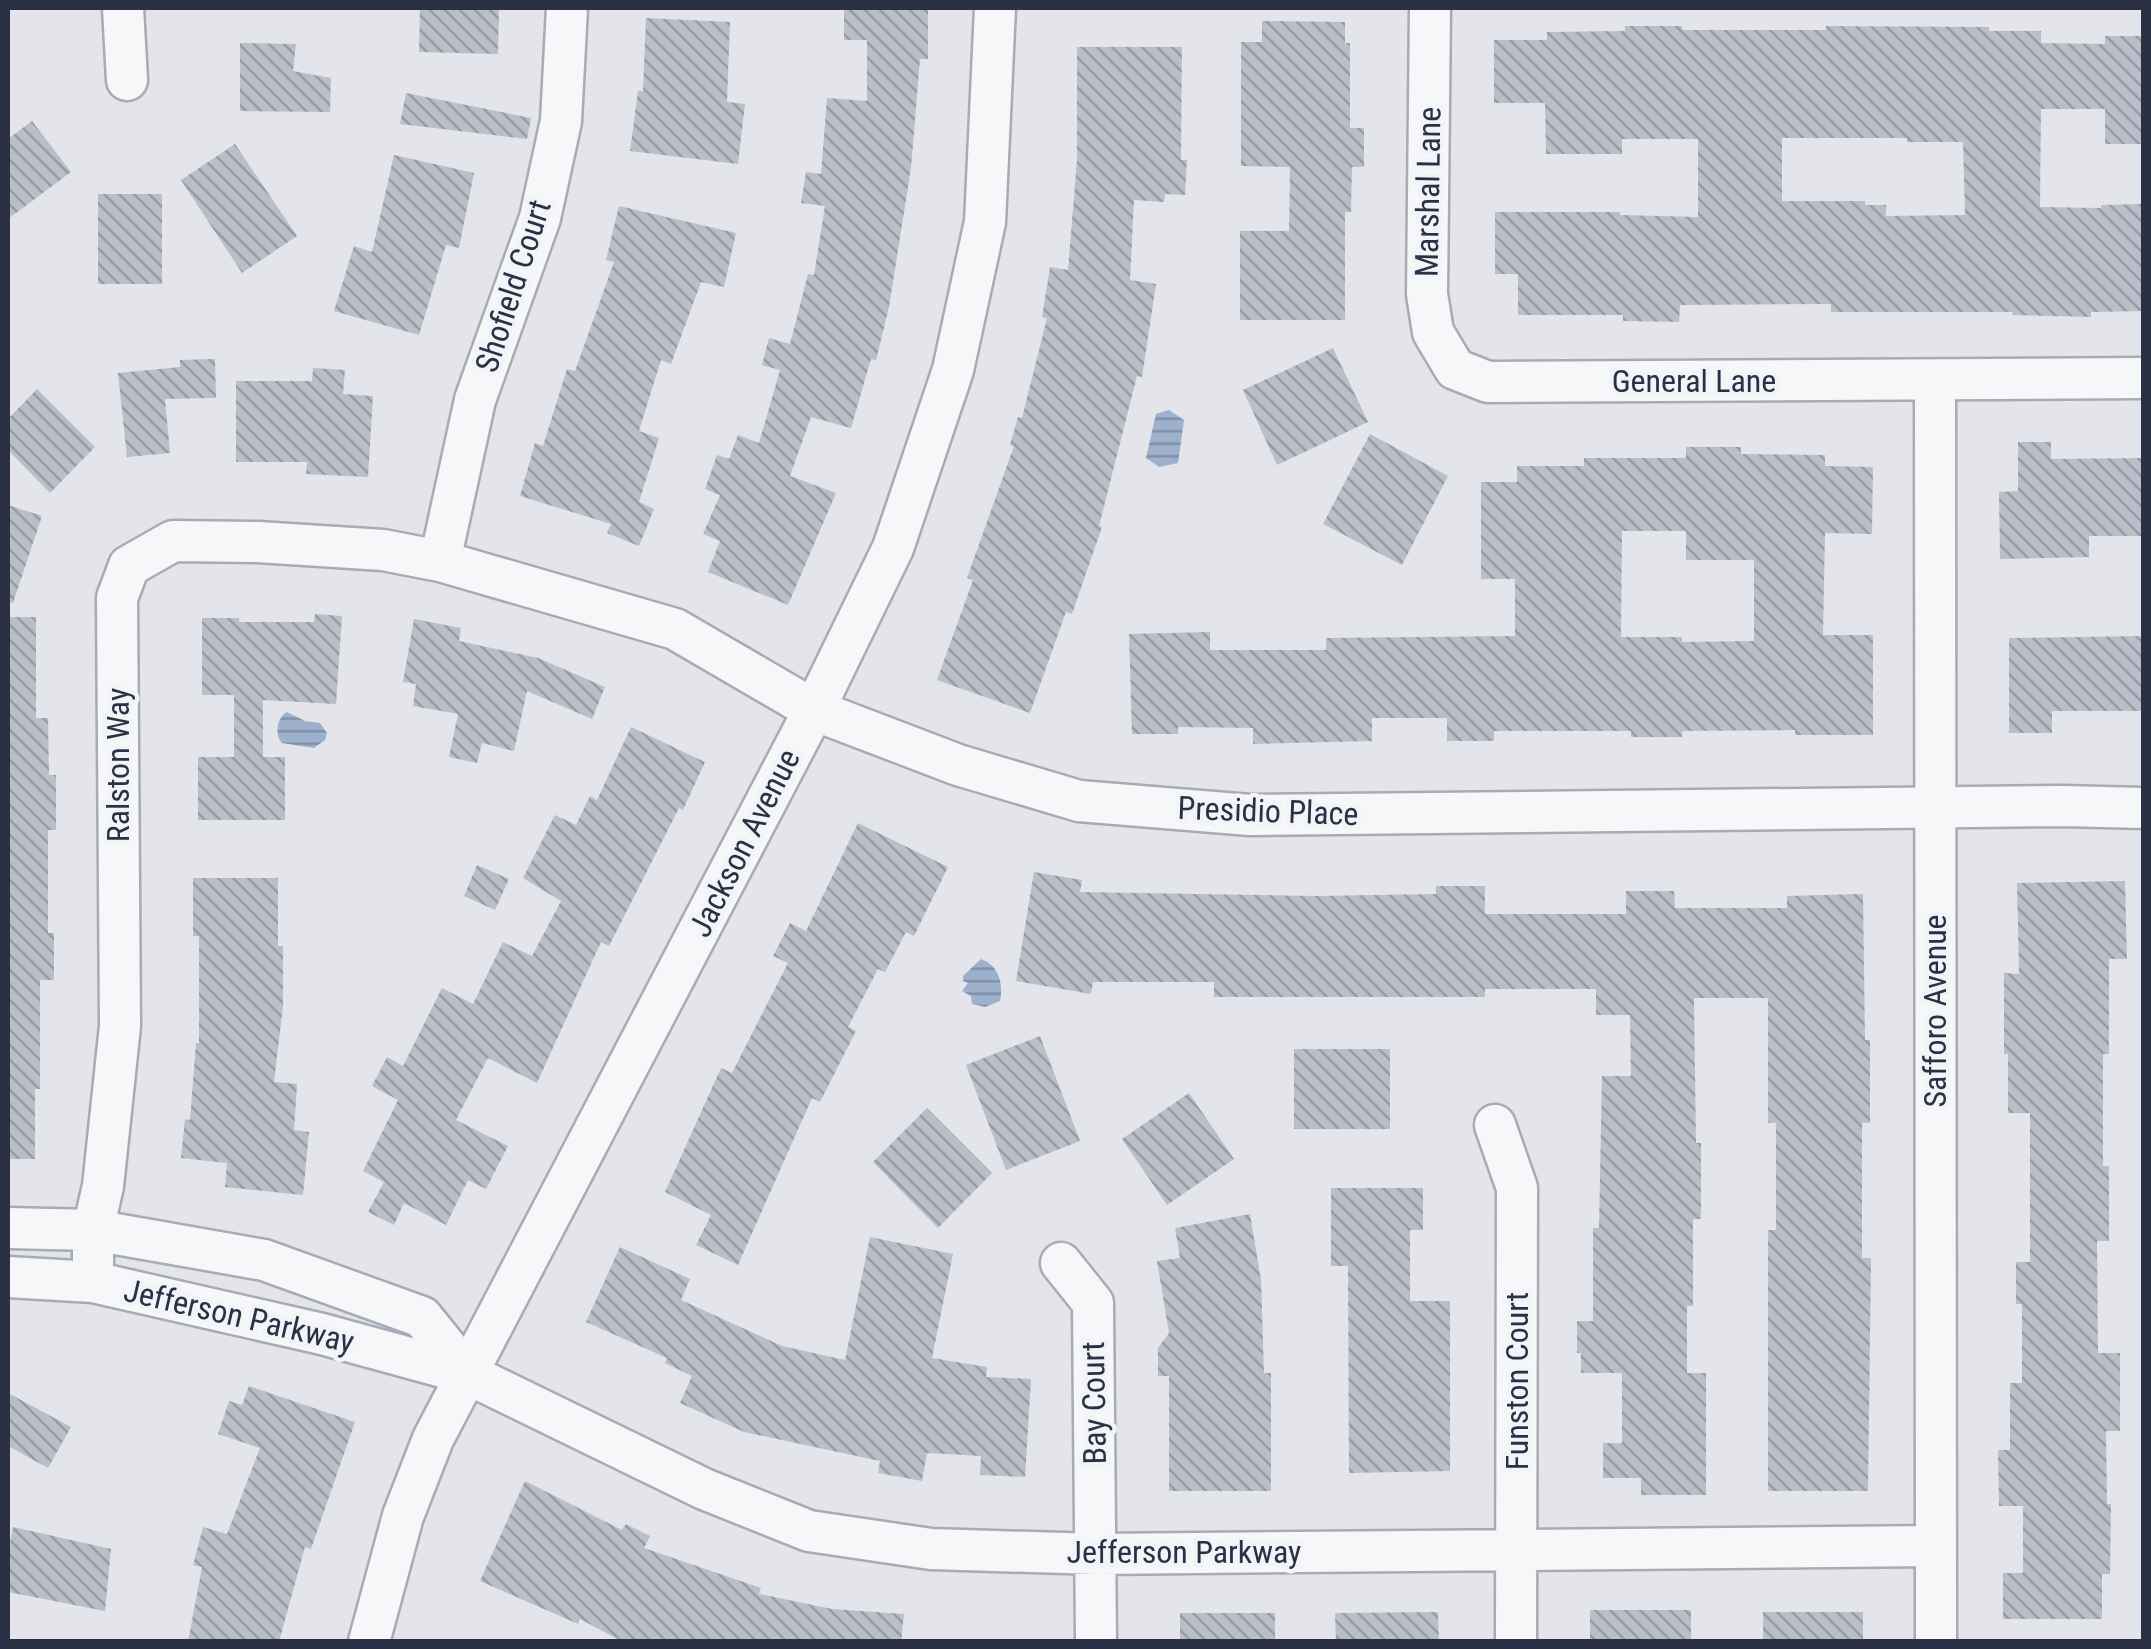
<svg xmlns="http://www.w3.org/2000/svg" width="2151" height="1649" viewBox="0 0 2151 1649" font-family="'Roboto Condensed',sans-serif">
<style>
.water{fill:url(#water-rules)}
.building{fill:url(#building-back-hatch);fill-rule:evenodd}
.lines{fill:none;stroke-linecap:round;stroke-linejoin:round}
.minor-casing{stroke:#a8abb6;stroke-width:45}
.minor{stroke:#f6f7f9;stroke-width:40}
.labels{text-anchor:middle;stroke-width:9;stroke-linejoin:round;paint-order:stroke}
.street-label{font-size:32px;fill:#2a3144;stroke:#f2f4f8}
</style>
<defs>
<pattern id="water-rules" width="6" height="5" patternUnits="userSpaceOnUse" patternTransform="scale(2.5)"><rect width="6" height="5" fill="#9db0cc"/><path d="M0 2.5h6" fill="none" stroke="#8090a7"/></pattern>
<pattern id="building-back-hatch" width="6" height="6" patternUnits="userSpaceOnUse" patternTransform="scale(2.5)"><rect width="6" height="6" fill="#b9bec9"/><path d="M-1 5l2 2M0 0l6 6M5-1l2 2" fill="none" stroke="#979ba5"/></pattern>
</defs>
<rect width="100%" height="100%" fill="#e3e5eb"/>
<path class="water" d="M 1169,410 L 1184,420 L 1178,463 L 1159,467 L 1146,458 L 1156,414 Z
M 287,712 L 305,721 L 320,723 L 327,733 L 325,740 L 314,748 L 282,743 C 274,735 277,717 287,712 Z
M 981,959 C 998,965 1004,983 1000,1001 L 985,1007 L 972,1004 L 971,996 L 962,991 L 968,983 L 963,981 L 963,976 Z"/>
<path class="building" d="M 420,8 L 499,8 L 498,54 L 419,52 Z
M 844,8 L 928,8 L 928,59 L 920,59 L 911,168 L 889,307 L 876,360 L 871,359 L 851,428 L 811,417 L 790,476 L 836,493 L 788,605 L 708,572 L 720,541 L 703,534 L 720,495 L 705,489 L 717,455 L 729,459 L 738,435 L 759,443 L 780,370 L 762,365 L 769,338 L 790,344 L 808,274 L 814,275 L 825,206 L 801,203 L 806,172 L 821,174 L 827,98 L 867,101 L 867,40 L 844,40 Z
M 646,18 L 730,22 L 727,102 L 745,104 L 738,164 L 630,151 L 638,91 L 643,91 Z
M 1262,21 L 1345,22 L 1345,43 L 1350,43 L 1350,128 L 1364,128 L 1364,167 L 1352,167 L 1351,212 L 1345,212 L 1345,320 L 1240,320 L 1240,231 L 1289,231 L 1290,167 L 1241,166 L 1241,42 L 1262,42 Z
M 1625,26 L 1682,26 L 1682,30 L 1826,30 L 1826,26 L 1989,27 L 1989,31 L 2041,31 L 2041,43 L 2105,44 L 2105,36 L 2144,36 L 2144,144 L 2105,144 L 2105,109 L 2041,109 L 2040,207 L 2101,208 L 2101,205 L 2144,204 L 2144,311 L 2091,312 L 2091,317 L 2012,315 L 2013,312 L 1831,312 L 1831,304 L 1680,305 L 1679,322 L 1623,321 L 1623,315 L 1518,315 L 1518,274 L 1495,274 L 1495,212 L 1620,212 L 1620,215 L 1698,217 L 1698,139 L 1622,139 L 1622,154 L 1546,154 L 1545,103 L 1494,103 L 1494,40 L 1547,40 L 1547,32 L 1625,31 ZM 1782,138 L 1907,138 L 1907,142 L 1963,142 L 1965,215 L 1886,216 L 1886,205 L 1865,205 L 1865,201 L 1782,201 Z
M 240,43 L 296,44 L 293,71 L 331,78 L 330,112 L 240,111 Z
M 1077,47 L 1182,47 L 1181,160 L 1187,160 L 1185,195 L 1165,194 L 1164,202 L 1134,200 L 1130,280 L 1156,284 L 1142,377 L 1137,376 L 1099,526 L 1102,527 L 1072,614 L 1066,612 L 1030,713 L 937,680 L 973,580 L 967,578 L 1014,446 L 1010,445 L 1018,417 L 1022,418 L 1047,318 L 1042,317 L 1050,267 L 1068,270 L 1077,160 Z
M 406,93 L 531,118 L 527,139 L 400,124 Z
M 32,121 L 71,172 L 8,219 L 8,139 Z
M 235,144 L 297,236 L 242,273 L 181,180 Z
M 394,155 L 474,173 L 459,248 L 446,245 L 419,335 L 334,311 L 354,246 L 372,252 Z
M 98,194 L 162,194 L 162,284 L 98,284 Z
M 619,206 L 736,233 L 724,287 L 701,282 L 671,364 L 661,360 L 639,431 L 659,438 L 639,502 L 654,509 L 639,546 L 607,533 L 611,524 L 520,496 L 535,443 L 543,446 L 567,369 L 575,371 L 614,262 L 606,260 Z
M 1333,348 L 1368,422 L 1277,465 L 1243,390 Z
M 215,359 L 216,398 L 165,399 L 170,453 L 127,457 L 118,373 L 180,367 L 180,360 Z
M 313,368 L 345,370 L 343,394 L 373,396 L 368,477 L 306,474 L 307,462 L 236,462 L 236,381 L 312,381 Z
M 37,389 L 95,447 L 50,493 L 8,450 L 8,419 Z
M 1370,434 L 1448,476 L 1402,565 L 1323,524 Z
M 2018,442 L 2051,442 L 2051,459 L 2144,458 L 2144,536 L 2089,536 L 2089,557 L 2000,559 L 1999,492 L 2018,491 Z
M 1686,447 L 1741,447 L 1741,454 L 1825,455 L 1825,466 L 1873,467 L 1872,534 L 1825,533 L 1823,635 L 1873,635 L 1873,735 L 1795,735 L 1795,730 L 1682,731 L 1682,737 L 1631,737 L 1631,731 L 1494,731 L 1494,741 L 1447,741 L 1447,718 L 1372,718 L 1372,741 L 1253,744 L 1253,728 L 1178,727 L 1178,734 L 1132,734 L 1129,634 L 1210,632 L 1210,650 L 1326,650 L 1326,638 L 1515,636 L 1515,579 L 1481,579 L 1481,482 L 1517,482 L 1517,466 L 1584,466 L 1584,458 L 1686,458 ZM 1622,531 L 1686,531 L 1686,560 L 1754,560 L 1754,641 L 1682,642 L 1682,637 L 1621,637 Z
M 8,505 L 42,516 L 13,603 L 8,602 Z
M 315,614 L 342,616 L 336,704 L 263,700 L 263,757 L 285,757 L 285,820 L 198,820 L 198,757 L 234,757 L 234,695 L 202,695 L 202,618 L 239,618 L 239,622 L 314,622 Z
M 8,617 L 36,617 L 36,718 L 48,718 L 49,775 L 56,775 L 56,830 L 48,830 L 48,933 L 54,933 L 54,980 L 40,980 L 40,1089 L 35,1089 L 35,1159 L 8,1159 Z
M 414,619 L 461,628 L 459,641 L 538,658 L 605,687 L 592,719 L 527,691 L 514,751 L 482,743 L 477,763 L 449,757 L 458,714 L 413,706 L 416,684 L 403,682 Z
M 2144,636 L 2144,711 L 2052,711 L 2052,733 L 2009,733 L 2009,638 Z
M 631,727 L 705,762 L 683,810 L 679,808 L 609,946 L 601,942 L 537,1083 L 488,1058 L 456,1120 L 508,1146 L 486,1189 L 468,1180 L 446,1225 L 404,1203 L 394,1225 L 368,1212 L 384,1182 L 363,1171 L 398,1100 L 372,1086 L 387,1057 L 403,1066 L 442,988 L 473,1004 L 503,942 L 532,956 L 561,901 L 523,878 L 555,815 L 576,825 L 590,796 L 597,800 Z
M 858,823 L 948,867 L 914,936 L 906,932 L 885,972 L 878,969 L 848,1027 L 856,1031 L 820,1102 L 812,1098 L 738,1265 L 696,1245 L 711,1215 L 665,1192 L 721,1068 L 732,1073 L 788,963 L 773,956 L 790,923 L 806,931 Z
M 477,865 L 509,879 L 495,910 L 464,896 Z
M 1034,872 L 1082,880 L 1080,892 L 1317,896 L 1436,894 L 1436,886 L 1485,886 L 1485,914 L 1626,914 L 1626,891 L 1674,891 L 1675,908 L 1787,908 L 1787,896 L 1863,894 L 1865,1040 L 1870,1040 L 1870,1123 L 1862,1123 L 1862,1258 L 1871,1258 L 1868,1491 L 1768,1491 L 1768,1230 L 1776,1230 L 1776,1123 L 1768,1123 L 1768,998 L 1694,998 L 1696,1143 L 1701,1143 L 1701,1219 L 1693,1219 L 1693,1306 L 1687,1306 L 1687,1373 L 1706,1373 L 1706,1495 L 1641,1495 L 1641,1478 L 1603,1478 L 1603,1443 L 1622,1443 L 1622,1373 L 1581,1373 L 1581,1353 L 1577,1353 L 1577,1321 L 1593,1321 L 1593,1228 L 1599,1228 L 1602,1076 L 1631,1076 L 1630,1015 L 1596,1015 L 1596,989 L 1485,989 L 1485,997 L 1214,997 L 1214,982 L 1093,982 L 1091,994 L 1016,981 Z
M 193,878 L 278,878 L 278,946 L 283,946 L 283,1006 L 274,1082 L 297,1084 L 294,1130 L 309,1132 L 303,1195 L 225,1187 L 227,1163 L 181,1158 L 185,1119 L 190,1120 L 196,1043 L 199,1043 L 199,936 L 193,936 Z
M 2125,881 L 2127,959 L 2109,959 L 2109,1054 L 2103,1054 L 2103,1166 L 2109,1166 L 2109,1241 L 2097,1241 L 2098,1353 L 2120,1353 L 2120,1431 L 2106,1431 L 2107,1504 L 2111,1504 L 2110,1574 L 2102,1574 L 2102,1619 L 2003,1619 L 2003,1573 L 2023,1573 L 2023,1506 L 1999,1506 L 1998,1450 L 2010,1450 L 2010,1383 L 2022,1383 L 2022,1304 L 2016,1304 L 2016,1262 L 2030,1262 L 2030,1113 L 2008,1113 L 2008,1054 L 2004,1054 L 2004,973 L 2019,974 L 2017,883 Z
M 1040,1036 L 1080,1141 L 1006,1170 L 966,1065 Z
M 1294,1049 L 1390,1049 L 1390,1129 L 1294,1129 Z
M 1189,1093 L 1234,1159 L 1167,1205 L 1122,1139 Z
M 927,1108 L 992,1173 L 938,1228 L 873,1162 Z
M 1331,1188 L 1423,1188 L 1423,1230 L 1410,1230 L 1410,1301 L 1450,1301 L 1450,1471 L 1349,1473 L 1348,1266 L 1331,1266 Z
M 1250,1214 L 1261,1280 L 1264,1373 L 1271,1373 L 1271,1491 L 1169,1491 L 1169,1376 L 1158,1376 L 1158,1348 L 1169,1333 L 1157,1261 L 1180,1258 L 1175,1228 Z
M 870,1237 L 953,1254 L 932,1358 L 987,1367 L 986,1377 L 1031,1379 L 1025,1477 L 980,1475 L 981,1456 L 927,1453 L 922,1481 L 878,1473 L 880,1461 L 744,1432 L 680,1403 L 692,1376 L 665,1363 L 667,1358 L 586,1322 L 620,1247 L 690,1279 L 681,1300 L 782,1346 L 845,1360 Z
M 249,1386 L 355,1422 L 311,1549 L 305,1547 L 279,1642 L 188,1642 L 202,1567 L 193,1565 L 203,1527 L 227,1534 L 260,1448 L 218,1434 L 229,1401 L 242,1405 Z
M 8,1393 L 71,1427 L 48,1468 L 8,1446 Z
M 525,1481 L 622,1530 L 626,1524 L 650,1536 L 644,1548 L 761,1588 L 759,1594 L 832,1609 L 904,1614 L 901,1642 L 623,1642 L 580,1619 L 578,1624 L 480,1581 Z
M 13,1527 L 111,1549 L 105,1611 L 8,1592 L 8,1554 Z
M 1590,1610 L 1691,1610 L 1691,1642 L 1590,1642 Z
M 1438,1612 L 1439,1642 L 1336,1642 L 1335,1613 Z
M 1763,1612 L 1863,1612 L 1863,1642 L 1763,1642 Z
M 1180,1613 L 1275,1613 L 1275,1642 L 1180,1642 Z"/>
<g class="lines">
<defs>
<path id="minor" d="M 123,8 L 127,80
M 1430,8 L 1427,294 L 1433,332 L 1455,369 L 1488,382 L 2144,378
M 1935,380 L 1936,1642
M 440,561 L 475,400 L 540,218 L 561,121 L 567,8
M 1495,1125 L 1517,1188 L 1516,1642
M 8,1228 L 93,1230 L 264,1260 L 422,1317 L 468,1374
M 1061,1263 L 1093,1303 L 1096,1642
M 8,1277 L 93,1282 L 322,1334 L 468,1374 L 704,1489 L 809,1531 L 931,1549 L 1096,1554 L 1935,1546
M 93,1282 L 93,1230 L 103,1186 L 120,1026 L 117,598 L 129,566 L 173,541 L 258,542 L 383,550 L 440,561 L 675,629 L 814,710 L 958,765 L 1079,801 L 1250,815 L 2062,806 L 2144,808
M 369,1642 L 403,1516 L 433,1439 L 814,710 L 893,548 L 953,370 L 985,222 L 995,8"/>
</defs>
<use href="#minor" class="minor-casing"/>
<use href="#minor" class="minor"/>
</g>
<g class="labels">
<g class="street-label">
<text transform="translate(1428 192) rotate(-89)" y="11">Marshal Lane</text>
<text transform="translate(513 286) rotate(-72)" y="11">Shofield Court</text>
<text x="1694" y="392">General Lane</text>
<text transform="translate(118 765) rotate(-90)" y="11">Ralston Way</text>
<text transform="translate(1268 811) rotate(2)" y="11">Presidio Place</text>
<text transform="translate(744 843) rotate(-63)" y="11">Jackson Avenue</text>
<text transform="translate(1935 1011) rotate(-90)" y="11">Safforo Avenue</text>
<text transform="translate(239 1316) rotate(13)" y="11">Jefferson Parkway</text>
<text transform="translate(1517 1381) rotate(-90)" y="11">Funston Court</text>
<text transform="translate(1094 1403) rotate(-91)" y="11">Bay Court</text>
<text x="1184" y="1563">Jefferson Parkway</text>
</g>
</g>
<rect width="2151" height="1649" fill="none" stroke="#2a3144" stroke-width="20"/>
</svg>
